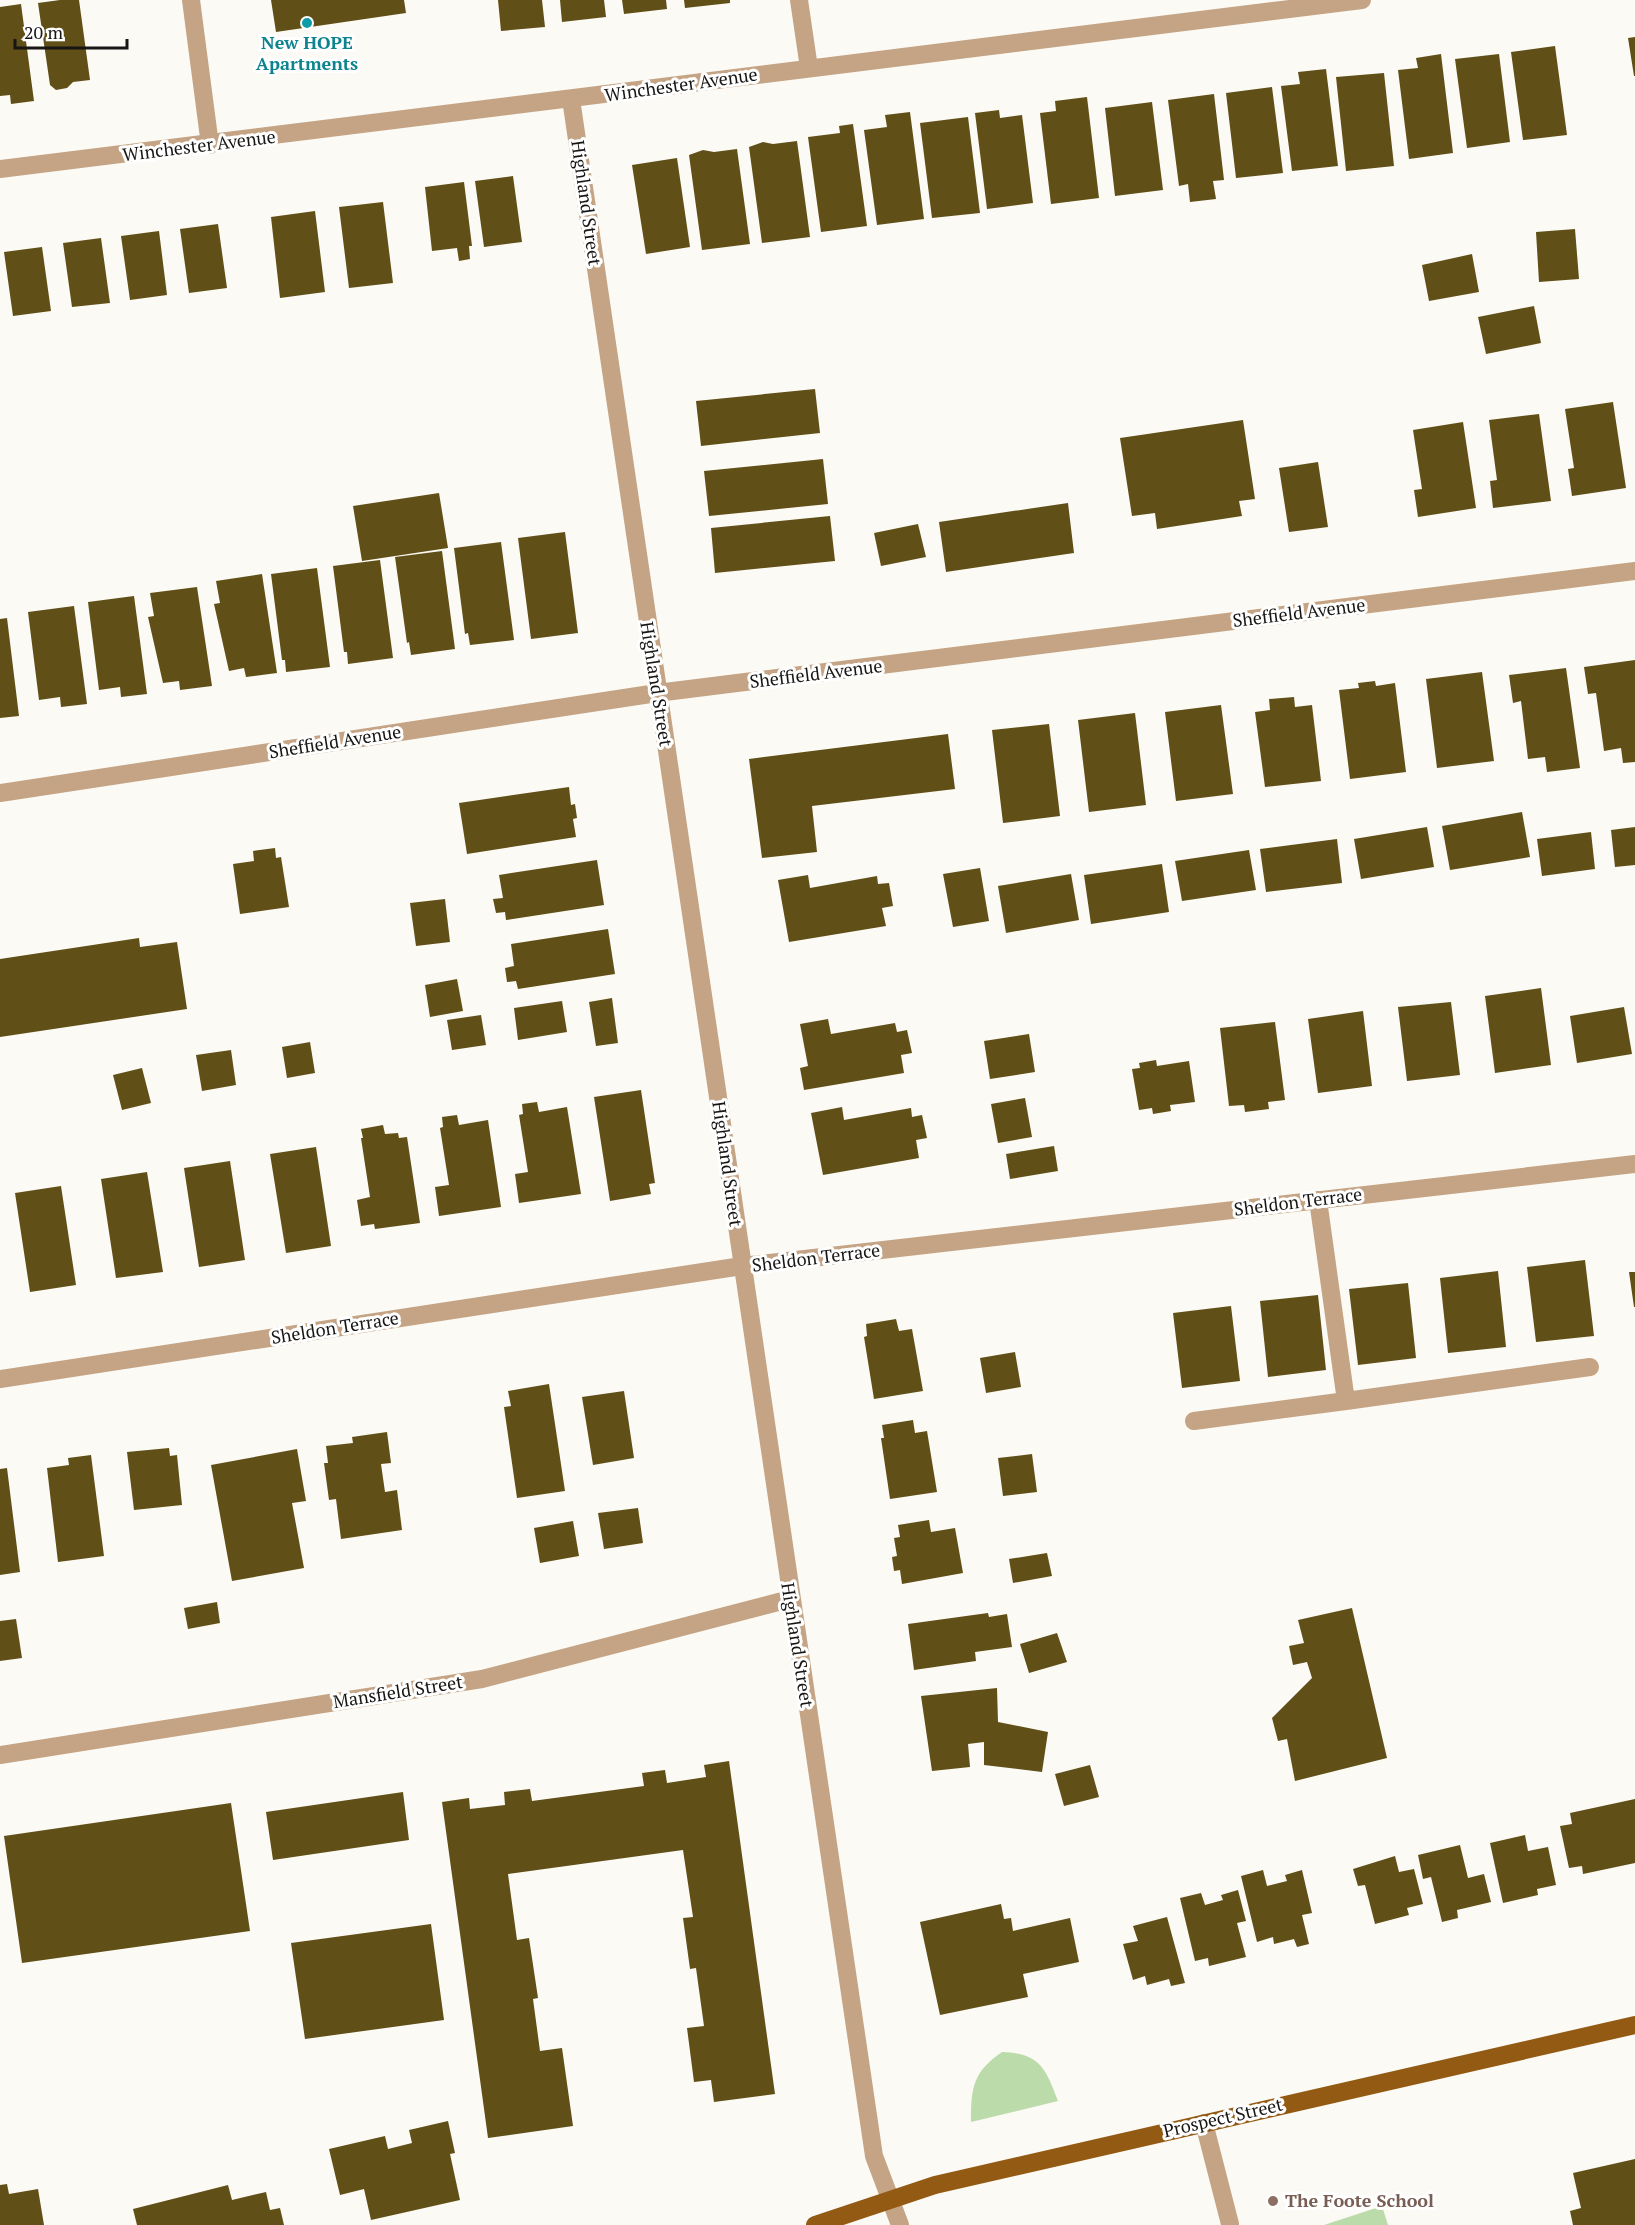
<svg xmlns="http://www.w3.org/2000/svg" width="1635" height="2225" viewBox="0 0 1635 2225" font-family="'PT Serif',serif">
<style>
.green{fill:#bbdcaa}
.building{fill:#604f17}
.lines{fill:none;stroke-linecap:round;stroke-linejoin:round}
.minor{stroke:#c4a485;stroke-width:18}
.major{stroke:#935a14;stroke-width:18}
.culture-dot{fill:#0f9aa8;stroke:#fff;stroke-width:2}
.education-dot{fill:#8d6e63;stroke:#fff;stroke-width:2}
.labels{text-anchor:middle;stroke-width:6;stroke-linejoin:round;paint-order:stroke}
.culture-label{font-size:18px;font-weight:bold;fill:#0d838f;stroke:#fff}
.street-label{font-size:18px;fill:#171614;stroke:#fff}
.education-label{font-size:18px;font-weight:bold;fill:#785e54;stroke:#fff;text-anchor:start}
</style>
<rect width="100%" height="100%" fill="#fcfaf4"/>
<path class="green" d="M 1002,2052 C 1040,2053 1046,2069 1058,2101 L 971,2122 C 971,2087 973,2072 1002,2052 Z
M 1382,2206 L 1388,2225 L 1324,2225 Z"/>
<path class="building" d="M 60,0 L 79,0 L 90,80 L 73,82 L 67,88 L 56,90 L 50,85 L 38,3 Z
M 271,0 L 404,0 L 406,13 L 276,32 Z
M 498,0 L 542,0 L 545,27 L 501,31 Z
M 560,0 L 604,0 L 606,17 L 562,22 Z
M 622,0 L 666,0 L 667,9 L 624,14 Z
M 684,0 L 730,0 L 730,3 L 685,8 Z
M 21,4 L 34,101 L 11,104 L 10,95 L 0,96 L 0,7 Z
M 1635,37 L 1635,76 L 1634,76 L 1628,38 Z
M 1555,46 L 1567,135 L 1523,140 L 1511,52 Z
M 1441,54 L 1453,153 L 1409,159 L 1398,70 L 1418,68 L 1416,58 Z
M 1499,54 L 1510,142 L 1467,148 L 1455,59 Z
M 1326,69 L 1338,166 L 1292,171 L 1281,86 L 1300,84 L 1298,72 Z
M 1384,73 L 1394,166 L 1346,171 L 1336,77 Z
M 1272,87 L 1283,173 L 1236,178 L 1226,93 Z
M 1214,94 L 1224,180 L 1213,181 L 1216,199 L 1190,202 L 1188,184 L 1179,186 L 1168,100 Z
M 1087,97 L 1099,198 L 1051,204 L 1040,113 L 1056,111 L 1055,101 Z
M 1152,102 L 1163,190 L 1115,196 L 1105,108 Z
M 999,110 L 1000,118 L 1022,115 L 1033,203 L 987,209 L 975,113 Z
M 910,112 L 924,219 L 877,225 L 864,130 L 887,127 L 885,115 Z
M 968,117 L 980,213 L 932,218 L 920,123 Z
M 853,124 L 867,226 L 821,232 L 808,137 L 840,133 L 839,126 Z
M 797,141 L 810,237 L 762,243 L 749,147 L 763,142 L 773,144 Z
M 737,149 L 750,244 L 702,250 L 689,155 L 703,150 L 714,152 Z
M 677,158 L 690,247 L 646,254 L 632,165 Z
M 513,176 L 522,242 L 484,247 L 475,181 Z
M 464,182 L 472,246 L 469,246 L 470,259 L 459,261 L 457,248 L 432,251 L 425,187 Z
M 383,202 L 393,283 L 349,288 L 339,207 Z
M 315,211 L 325,292 L 280,298 L 271,217 Z
M 218,224 L 227,288 L 189,293 L 180,229 Z
M 1575,229 L 1579,279 L 1539,282 L 1536,232 Z
M 159,231 L 167,295 L 130,300 L 121,236 Z
M 101,238 L 110,303 L 72,307 L 63,243 Z
M 42,247 L 51,311 L 13,316 L 4,252 Z
M 1472,254 L 1479,292 L 1429,301 L 1422,265 Z
M 1534,306 L 1541,343 L 1486,354 L 1478,317 Z
M 815,389 L 820,433 L 701,446 L 696,401 Z
M 1613,402 L 1626,488 L 1572,496 L 1568,469 L 1574,468 L 1565,409 Z
M 1539,414 L 1551,501 L 1493,508 L 1490,481 L 1497,480 L 1489,420 Z
M 1243,420 L 1255,499 L 1239,501 L 1242,516 L 1157,529 L 1155,513 L 1132,516 L 1120,438 Z
M 1463,422 L 1476,508 L 1418,517 L 1414,490 L 1422,489 L 1413,430 Z
M 823,459 L 828,504 L 709,516 L 704,471 Z
M 1318,462 L 1328,527 L 1289,532 L 1279,468 Z
M 439,493 L 448,548 L 362,561 L 353,506 Z
M 1068,503 L 1074,553 L 946,572 L 939,522 Z
M 830,516 L 835,561 L 715,573 L 711,528 Z
M 918,524 L 926,557 L 881,566 L 874,533 Z
M 565,532 L 578,633 L 531,639 L 518,538 Z
M 501,542 L 514,640 L 470,645 L 468,633 L 465,634 L 454,548 Z
M 442,551 L 455,649 L 411,655 L 409,642 L 407,643 L 395,557 Z
M 380,560 L 393,658 L 348,664 L 347,652 L 344,652 L 333,566 Z
M 317,568 L 330,667 L 286,672 L 285,660 L 282,660 L 271,574 Z
M 262,574 L 277,673 L 246,677 L 244,668 L 229,671 L 214,604 L 220,603 L 216,581 Z
M 197,587 L 212,686 L 180,690 L 179,681 L 163,683 L 148,617 L 154,616 L 150,593 Z
M 134,596 L 147,694 L 121,697 L 120,687 L 99,690 L 88,602 Z
M 74,606 L 87,704 L 61,707 L 60,697 L 39,700 L 28,612 Z
M 7,618 L 19,716 L 0,718 L 0,619 Z
M 1635,660 L 1635,762 L 1623,763 L 1621,748 L 1604,751 L 1596,693 L 1588,694 L 1584,667 Z
M 1566,668 L 1580,768 L 1547,772 L 1545,757 L 1528,759 L 1521,701 L 1513,703 L 1509,675 Z
M 1482,672 L 1494,761 L 1437,768 L 1426,679 Z
M 1375,681 L 1376,686 L 1395,683 L 1406,772 L 1350,779 L 1339,690 L 1359,688 L 1358,683 Z
M 1294,697 L 1295,707 L 1312,705 L 1321,781 L 1265,787 L 1255,712 L 1270,710 L 1269,699 Z
M 1221,705 L 1233,794 L 1176,801 L 1165,712 Z
M 1135,713 L 1146,805 L 1089,812 L 1078,720 Z
M 1049,724 L 1060,816 L 1003,823 L 992,730 Z
M 948,734 L 955,789 L 812,806 L 817,852 L 762,858 L 749,759 Z
M 569,787 L 571,805 L 575,804 L 577,818 L 573,819 L 576,837 L 467,854 L 459,803 Z
M 1522,812 L 1530,857 L 1450,870 L 1442,826 Z
M 1427,827 L 1434,867 L 1361,879 L 1354,839 Z
M 1635,827 L 1635,865 L 1615,867 L 1611,830 Z
M 1591,832 L 1595,869 L 1542,876 L 1537,839 Z
M 1337,839 L 1342,883 L 1266,892 L 1260,849 Z
M 275,848 L 276,858 L 281,857 L 289,907 L 240,914 L 233,864 L 254,861 L 253,851 Z
M 1249,850 L 1256,890 L 1182,901 L 1175,861 Z
M 597,860 L 604,905 L 506,920 L 505,912 L 496,913 L 493,899 L 503,898 L 499,875 Z
M 1162,864 L 1169,912 L 1091,924 L 1084,875 Z
M 980,868 L 989,921 L 953,927 L 943,874 Z
M 1071,874 L 1079,920 L 1006,933 L 998,886 Z
M 808,875 L 810,888 L 877,876 L 878,884 L 889,883 L 893,906 L 882,908 L 886,926 L 789,942 L 778,880 Z
M 445,899 L 450,942 L 416,946 L 410,903 Z
M 608,929 L 615,974 L 518,989 L 516,981 L 507,982 L 505,968 L 514,966 L 511,944 Z
M 139,938 L 140,947 L 177,942 L 187,1009 L 0,1037 L 0,959 Z
M 457,979 L 463,1011 L 430,1017 L 425,985 Z
M 1541,988 L 1551,1065 L 1495,1073 L 1485,996 Z
M 612,998 L 618,1043 L 596,1046 L 589,1002 Z
M 562,1001 L 567,1032 L 518,1040 L 514,1008 Z
M 1451,1002 L 1460,1075 L 1407,1081 L 1398,1007 Z
M 1624,1007 L 1632,1054 L 1577,1063 L 1570,1016 Z
M 1363,1011 L 1372,1086 L 1318,1093 L 1308,1019 Z
M 481,1015 L 486,1045 L 452,1050 L 447,1020 Z
M 828,1019 L 831,1034 L 895,1023 L 897,1032 L 907,1030 L 912,1053 L 901,1055 L 904,1073 L 804,1090 L 800,1068 L 808,1066 L 800,1024 Z
M 1275,1022 L 1285,1100 L 1268,1102 L 1269,1109 L 1245,1112 L 1244,1105 L 1229,1106 L 1220,1028 Z
M 1029,1034 L 1035,1072 L 990,1079 L 984,1041 Z
M 310,1042 L 315,1073 L 287,1078 L 282,1047 Z
M 231,1050 L 236,1085 L 202,1091 L 196,1055 Z
M 1156,1060 L 1157,1066 L 1189,1061 L 1195,1102 L 1170,1105 L 1171,1111 L 1153,1114 L 1152,1108 L 1139,1110 L 1132,1069 L 1140,1068 L 1139,1063 Z
M 142,1068 L 151,1103 L 122,1110 L 113,1075 Z
M 641,1090 L 655,1183 L 649,1184 L 651,1194 L 610,1201 L 594,1097 Z
M 1025,1098 L 1032,1137 L 998,1143 L 991,1104 Z
M 537,1102 L 539,1112 L 567,1107 L 581,1194 L 519,1203 L 515,1174 L 528,1172 L 519,1115 L 523,1114 L 522,1104 Z
M 842,1107 L 844,1120 L 911,1108 L 912,1117 L 922,1115 L 927,1138 L 916,1140 L 919,1158 L 823,1175 L 811,1113 Z
M 457,1115 L 459,1125 L 488,1120 L 501,1207 L 439,1216 L 435,1187 L 449,1185 L 440,1128 L 443,1127 L 442,1117 Z
M 383,1125 L 385,1134 L 398,1133 L 399,1138 L 407,1137 L 420,1223 L 375,1229 L 374,1224 L 361,1226 L 357,1200 L 370,1197 L 361,1138 L 363,1138 L 361,1129 Z
M 1054,1146 L 1058,1171 L 1010,1179 L 1006,1154 Z
M 316,1147 L 331,1246 L 286,1253 L 270,1154 Z
M 230,1161 L 245,1260 L 199,1267 L 184,1168 Z
M 147,1172 L 163,1272 L 116,1278 L 101,1179 Z
M 61,1186 L 76,1285 L 30,1292 L 15,1193 Z
M 1585,1260 L 1594,1336 L 1536,1342 L 1527,1267 Z
M 1498,1271 L 1506,1347 L 1448,1353 L 1440,1278 Z
M 1629,1272 L 1635,1272 L 1635,1307 L 1634,1307 Z
M 1408,1283 L 1416,1358 L 1358,1365 L 1349,1289 Z
M 1318,1295 L 1326,1370 L 1268,1377 L 1260,1301 Z
M 1231,1306 L 1240,1381 L 1182,1388 L 1173,1313 Z
M 896,1319 L 899,1331 L 912,1329 L 923,1391 L 874,1399 L 864,1337 L 867,1336 L 866,1324 Z
M 1015,1352 L 1021,1387 L 986,1393 L 980,1358 Z
M 549,1384 L 565,1491 L 517,1498 L 504,1407 L 511,1406 L 508,1391 Z
M 624,1391 L 634,1458 L 593,1465 L 582,1397 Z
M 913,1420 L 915,1433 L 927,1431 L 937,1492 L 890,1499 L 881,1438 L 884,1438 L 882,1425 Z
M 387,1432 L 391,1463 L 381,1464 L 385,1492 L 397,1490 L 402,1530 L 341,1539 L 336,1499 L 329,1500 L 324,1463 L 328,1463 L 326,1446 L 353,1443 L 352,1437 Z
M 169,1448 L 170,1456 L 177,1455 L 182,1505 L 134,1510 L 127,1452 Z
M 297,1449 L 306,1501 L 292,1503 L 304,1568 L 232,1581 L 211,1465 Z
M 1032,1454 L 1037,1492 L 1003,1496 L 998,1458 Z
M 91,1455 L 104,1556 L 58,1562 L 47,1468 L 69,1465 L 68,1458 Z
M 7,1468 L 20,1572 L 0,1575 L 0,1469 Z
M 638,1508 L 643,1543 L 604,1549 L 598,1513 Z
M 929,1520 L 931,1532 L 955,1528 L 963,1573 L 902,1584 L 900,1570 L 894,1571 L 892,1557 L 897,1556 L 894,1538 L 900,1537 L 898,1525 Z
M 573,1521 L 579,1556 L 540,1563 L 534,1528 Z
M 1047,1553 L 1052,1576 L 1013,1583 L 1009,1559 Z
M 217,1602 L 220,1623 L 188,1629 L 184,1608 Z
M 1352,1608 L 1387,1758 L 1295,1781 L 1287,1739 L 1278,1741 L 1272,1718 L 1312,1678 L 1307,1662 L 1293,1665 L 1289,1646 L 1304,1643 L 1298,1620 Z
M 988,1613 L 989,1617 L 1007,1614 L 1012,1647 L 975,1652 L 976,1661 L 914,1670 L 908,1624 Z
M 16,1619 L 22,1658 L 0,1661 L 0,1621 Z
M 1057,1633 L 1067,1662 L 1029,1673 L 1020,1644 Z
M 997,1688 L 998,1722 L 1048,1732 L 1042,1772 L 984,1765 L 984,1742 L 968,1744 L 970,1767 L 932,1771 L 921,1696 Z
M 729,1761 L 775,2094 L 714,2102 L 711,2080 L 694,2082 L 687,2028 L 704,2026 L 696,1968 L 690,1969 L 683,1918 L 693,1917 L 683,1850 L 508,1874 L 517,1940 L 529,1938 L 538,1998 L 533,1999 L 540,2051 L 562,2048 L 573,2126 L 488,2138 L 442,1802 L 469,1798 L 470,1809 L 505,1805 L 504,1792 L 530,1789 L 532,1801 L 644,1786 L 642,1773 L 665,1770 L 667,1783 L 706,1777 L 704,1765 Z
M 1090,1765 L 1099,1797 L 1064,1806 L 1055,1774 Z
M 403,1792 L 409,1840 L 273,1860 L 266,1812 Z
M 1635,1799 L 1635,1863 L 1583,1874 L 1582,1866 L 1569,1868 L 1560,1826 L 1572,1824 L 1570,1813 Z
M 231,1803 L 250,1931 L 22,1963 L 4,1836 Z
M 1525,1835 L 1528,1851 L 1548,1847 L 1556,1885 L 1537,1889 L 1538,1895 L 1503,1903 L 1490,1843 Z
M 1460,1845 L 1468,1878 L 1484,1874 L 1491,1902 L 1457,1910 L 1458,1918 L 1442,1922 L 1431,1877 L 1423,1879 L 1418,1855 Z
M 1395,1856 L 1399,1872 L 1414,1869 L 1423,1904 L 1407,1908 L 1409,1915 L 1375,1924 L 1365,1885 L 1358,1886 L 1353,1869 Z
M 1263,1870 L 1267,1886 L 1287,1881 L 1285,1875 L 1302,1870 L 1312,1913 L 1302,1915 L 1309,1944 L 1297,1947 L 1294,1939 L 1274,1944 L 1273,1937 L 1257,1942 L 1241,1876 Z
M 1238,1890 L 1246,1921 L 1237,1923 L 1246,1957 L 1209,1966 L 1208,1958 L 1195,1961 L 1180,1898 L 1201,1893 L 1205,1905 L 1223,1900 L 1221,1895 Z
M 1001,1904 L 1004,1919 L 1011,1918 L 1013,1931 L 1070,1918 L 1079,1962 L 1023,1974 L 1028,1997 L 940,2015 L 920,1922 Z
M 1167,1917 L 1185,1983 L 1171,1986 L 1169,1979 L 1147,1985 L 1145,1976 L 1133,1980 L 1123,1944 L 1138,1941 L 1133,1926 Z
M 431,1924 L 444,2020 L 305,2039 L 291,1943 Z
M 448,2121 L 455,2153 L 450,2154 L 460,2200 L 371,2220 L 364,2189 L 340,2195 L 329,2149 L 385,2136 L 388,2149 L 412,2143 L 409,2130 Z
M 1635,2159 L 1635,2225 L 1573,2225 L 1570,2211 L 1581,2208 L 1573,2173 Z
M 7,2184 L 9,2194 L 38,2189 L 44,2225 L 0,2225 L 0,2185 Z
M 228,2185 L 232,2200 L 266,2192 L 270,2210 L 280,2208 L 284,2225 L 137,2225 L 133,2209 Z"/>
<g class="lines">
<path class="minor" d="M 191,0 L 210,145
M 799,0 L 809,68
M 571,99 L 874,2156 L 900,2225
M 0,169 L 1362,0
M 0,793 L 657,693 L 1635,571
M 1318,1200 L 1346,1401 L 1590,1367
M 0,1379 L 742,1266 L 1635,1164
M 1194,1421 L 1346,1401
M 0,1755 L 482,1679 L 790,1599
M 1204,2123 L 1230,2224"/>
<path class="major" d="M 815,2225 L 935,2185 L 1635,2025"/>
</g>
<circle class="culture-dot" cx="307" cy="23" r="6"/>
<circle class="education-dot" cx="1273" cy="2201" r="6"/>
<g class="labels">
<g class="culture-label">
<text x="307" y="49">New HOPE<tspan x="307" dy="21">Apartments</tspan></text>
</g>
<g class="street-label">
<text transform="translate(681 85) rotate(-8)" y="6">Winchester Avenue</text>
<text transform="translate(199 146) rotate(-7)" y="6">Winchester Avenue</text>
<text transform="translate(586 203) rotate(82)" y="6">Highland Street</text>
<text transform="translate(1299 613) rotate(-7)" y="6">Sheffield Avenue</text>
<text transform="translate(816 674) rotate(-7)" y="6">Sheffield Avenue</text>
<text transform="translate(656 684) rotate(81)" y="6">Highland Street</text>
<text transform="translate(335 742) rotate(-9)" y="6">Sheffield Avenue</text>
<text transform="translate(727 1164) rotate(82)" y="6">Highland Street</text>
<text transform="translate(1298 1202) rotate(-7)" y="6">Sheldon Terrace</text>
<text transform="translate(816 1258) rotate(-7)" y="6">Sheldon Terrace</text>
<text transform="translate(335 1328) rotate(-9)" y="6">Sheldon Terrace</text>
<text transform="translate(797 1645) rotate(81)" y="6">Highland Street</text>
<text transform="translate(398 1692) rotate(-9)" y="6">Mansfield Street</text>
<text transform="translate(1223 2118) rotate(-13)" y="6">Prospect Street</text>
</g>
<g class="education-label">
<text x="1285" y="2207">The Foote School</text>
</g>
</g>
<path d="M15 39v9h112v-9" fill="none" stroke="#171614" stroke-width="3"/>
<text x="24" y="39" font-size="18" fill="#171614" stroke="#ffffff" stroke-width="4.5" paint-order="stroke">20 m</text>
</svg>
